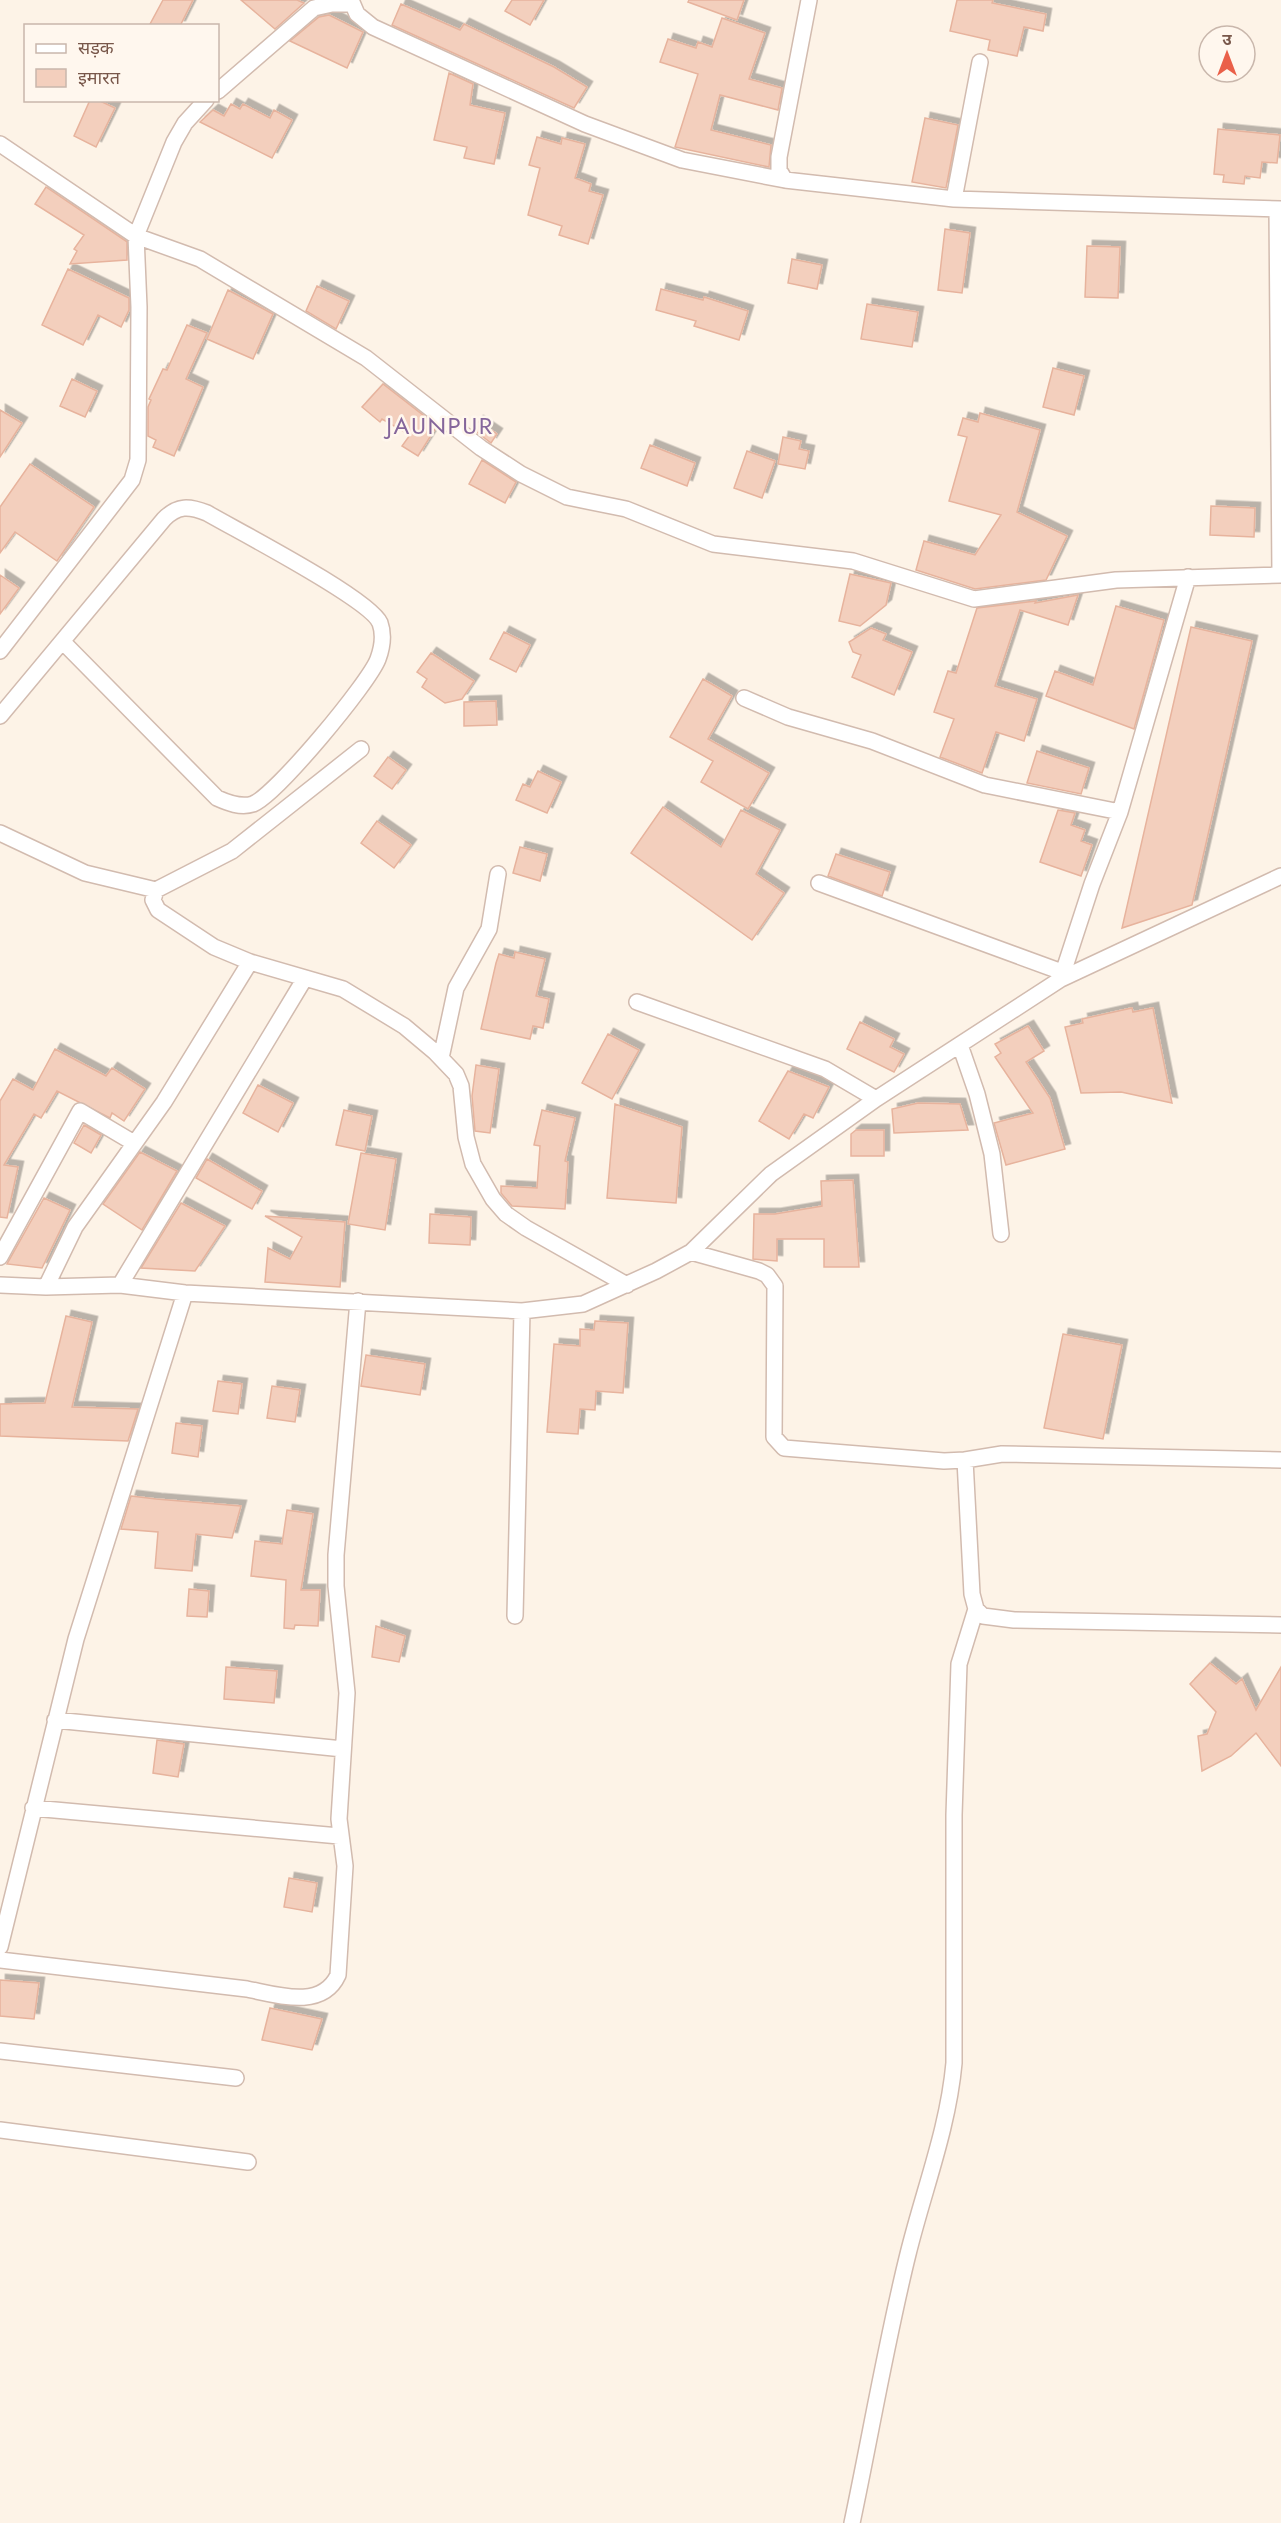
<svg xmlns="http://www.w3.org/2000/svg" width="1281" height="2523" viewBox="0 0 1281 2523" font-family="Jost,'Noto Sans Devanagari',sans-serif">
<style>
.building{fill:#f3cfbd;stroke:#e7b39d;stroke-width:1.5;filter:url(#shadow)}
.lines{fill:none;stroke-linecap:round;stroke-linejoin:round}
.minor-casing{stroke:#d2bbaf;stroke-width:18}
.minor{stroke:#fff;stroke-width:15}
.labels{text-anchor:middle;stroke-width:5;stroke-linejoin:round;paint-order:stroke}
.quarter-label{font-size:24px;letter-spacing:1.5px;fill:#85669b;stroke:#fff7ee}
</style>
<defs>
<filter id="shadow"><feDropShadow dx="5.5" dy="-5.5" stdDeviation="0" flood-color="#0004"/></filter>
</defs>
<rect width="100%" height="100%" fill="#fdf3e7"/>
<path class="building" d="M 163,0 L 193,0 L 180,26 L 149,26 Z
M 241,0 L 297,0 L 304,3 L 275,29 Z
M 512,0 L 544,0 L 530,25 L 505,11 Z
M 689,0 L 744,0 L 737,20 L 688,2 Z
M 957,0 L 993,0 L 992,3 L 1046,14 L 1043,31 L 1024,27 L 1017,56 L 988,50 L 990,40 L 950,31 Z
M 401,4 L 460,30 L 464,24 L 554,67 L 587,87 L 574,108 L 392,25 Z
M 329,15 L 363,32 L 347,68 L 290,41 L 319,17 Z
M 722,18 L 765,33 L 749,79 L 782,88 L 778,110 L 720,95 L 711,130 L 771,145 L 769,167 L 675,147 L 698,74 L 660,62 L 668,39 L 696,48 L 698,42 L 712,47 Z
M 449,73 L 473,84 L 470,105 L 505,113 L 494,164 L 464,158 L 467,147 L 434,140 Z
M 90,100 L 98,100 L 115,108 L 96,147 L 74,136 Z
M 231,104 L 240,109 L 243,104 L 270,118 L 274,110 L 292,120 L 272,158 L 200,122 L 213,110 L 224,116 Z
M 925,118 L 958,125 L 946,188 L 912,182 Z
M 1218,129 L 1280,135 L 1277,163 L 1262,162 L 1260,178 L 1245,176 L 1244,184 L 1223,182 L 1224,175 L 1214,174 Z
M 537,137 L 561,144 L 562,138 L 585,144 L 575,178 L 591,184 L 589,191 L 603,195 L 588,244 L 559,235 L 562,226 L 528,215 L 540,168 L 529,165 Z
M 46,187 L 127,242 L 127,260 L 70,264 L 77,251 L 74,249 L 84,235 L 35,204 Z
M 945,229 L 970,233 L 962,293 L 938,290 Z
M 1087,246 L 1120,247 L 1118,298 L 1085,297 Z
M 792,259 L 822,265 L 817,289 L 788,283 Z
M 68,269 L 129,298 L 129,310 L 121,327 L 98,315 L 83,345 L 42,325 Z
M 317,286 L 349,301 L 336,329 L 306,311 Z
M 661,289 L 703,300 L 704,297 L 748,311 L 739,340 L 694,326 L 696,321 L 656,310 Z
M 228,290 L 273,314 L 253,359 L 207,339 Z
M 867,304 L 918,312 L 912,347 L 861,339 Z
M 187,325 L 207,333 L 186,379 L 203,387 L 174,456 L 153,447 L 156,440 L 148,436 L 148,407 L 151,400 L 149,399 L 163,369 L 167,370 Z
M 1053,368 L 1084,376 L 1074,415 L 1043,407 Z
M 72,379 L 97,391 L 85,417 L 60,406 Z
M 383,384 L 437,426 L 418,456 L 402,446 L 410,435 L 382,419 L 380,422 L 362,407 Z
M 0,410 L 22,423 L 0,457 Z
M 980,413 L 1040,430 L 1017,512 L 1067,536 L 1046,580 L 975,589 L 916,570 L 924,541 L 975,555 L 1001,515 L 949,501 L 967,437 L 958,435 L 963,418 L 978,422 Z
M 478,421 L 497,434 L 491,443 L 473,429 Z
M 783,437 L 801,441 L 799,449 L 809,451 L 805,469 L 778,464 Z
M 650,445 L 695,463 L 687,486 L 641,468 Z
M 747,451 L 775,461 L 762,498 L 734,488 Z
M 482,460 L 516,482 L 505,503 L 469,484 Z
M 30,464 L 94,507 L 57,561 L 15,532 L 0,553 L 0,507 Z
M 1211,506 L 1255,508 L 1254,537 L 1210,535 Z
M 850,574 L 891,583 L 886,605 L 860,626 L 839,621 Z
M 0,575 L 19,588 L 0,614 Z
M 1078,595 L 1068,625 L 1020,610 L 995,686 L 1037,699 L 1024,741 L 996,732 L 982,773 L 940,757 L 954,719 L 934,712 L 948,671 L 956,673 L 977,608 L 1036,601 L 1035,603 Z
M 1116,606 L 1164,620 L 1134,729 L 1046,696 L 1055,671 L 1093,685 Z
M 1191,627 L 1252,641 L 1192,905 L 1122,928 Z
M 871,628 L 886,634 L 883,640 L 912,652 L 894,695 L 852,677 L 861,655 L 853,652 L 849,642 Z
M 504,632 L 530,645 L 516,672 L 490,659 Z
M 431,653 L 474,681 L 462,699 L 445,703 L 422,687 L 427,679 L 417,672 Z
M 703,679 L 732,696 L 708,739 L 769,773 L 748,809 L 701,782 L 713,761 L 670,737 Z
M 496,701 L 497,725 L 464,726 L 464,702 Z
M 1037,751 L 1089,768 L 1081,794 L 1027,783 Z
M 388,757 L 406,770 L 392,789 L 374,776 Z
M 538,771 L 561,782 L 547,813 L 516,800 L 523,784 L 530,787 Z
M 663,807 L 721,847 L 741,810 L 780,830 L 756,874 L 784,893 L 752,940 L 631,853 Z
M 1058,810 L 1075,813 L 1071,825 L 1085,830 L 1081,841 L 1092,845 L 1081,876 L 1040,862 Z
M 377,821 L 411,845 L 394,868 L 361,843 Z
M 520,847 L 547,854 L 540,881 L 513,873 Z
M 836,854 L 890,872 L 882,896 L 828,876 Z
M 515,952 L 545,959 L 536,996 L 549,999 L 543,1028 L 533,1026 L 530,1039 L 481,1029 L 496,963 L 499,954 L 514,958 Z
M 1132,1008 L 1133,1012 L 1153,1008 L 1172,1103 L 1121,1092 L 1081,1093 L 1065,1027 L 1083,1023 L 1082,1019 Z
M 860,1022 L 894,1039 L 890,1047 L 904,1054 L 894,1072 L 847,1049 Z
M 1028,1026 L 1044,1051 L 1026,1062 L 1050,1098 L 1065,1149 L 1006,1165 L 994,1123 L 1033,1113 L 995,1057 L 1001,1053 L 995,1044 Z
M 608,1034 L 639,1050 L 612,1099 L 582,1083 Z
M 55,1049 L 106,1076 L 112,1068 L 145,1089 L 124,1121 L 112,1113 L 110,1118 L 57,1091 L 41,1118 L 34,1114 L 4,1165 L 18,1167 L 7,1218 L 0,1217 L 0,1101 L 13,1079 L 33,1090 Z
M 476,1065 L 499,1069 L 490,1133 L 475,1131 L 472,1096 Z
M 788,1071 L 829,1087 L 813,1118 L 804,1114 L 789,1139 L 759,1121 Z
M 258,1085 L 293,1103 L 278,1132 L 243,1113 Z
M 918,1103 L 960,1104 L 968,1130 L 894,1133 L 892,1109 Z
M 615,1104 L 682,1127 L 676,1203 L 607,1198 Z
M 344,1110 L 372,1116 L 365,1151 L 336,1145 Z
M 542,1110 L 575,1118 L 565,1161 L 568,1162 L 565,1209 L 512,1206 L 501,1193 L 501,1186 L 537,1188 L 540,1146 L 534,1145 Z
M 84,1125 L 101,1135 L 91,1153 L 74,1143 Z
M 856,1130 L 884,1130 L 884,1156 L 851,1156 L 851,1134 Z
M 140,1152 L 177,1171 L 142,1230 L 103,1204 Z
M 361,1153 L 396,1159 L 385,1230 L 348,1224 Z
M 207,1159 L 262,1191 L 252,1209 L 196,1178 Z
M 853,1180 L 859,1267 L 824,1267 L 824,1239 L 777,1239 L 777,1261 L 753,1259 L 754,1214 L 775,1214 L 822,1206 L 821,1181 Z
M 44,1198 L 70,1210 L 42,1268 L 7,1264 Z
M 181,1203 L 225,1226 L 195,1271 L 141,1268 Z
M 430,1214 L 471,1217 L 470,1245 L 429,1243 Z
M 265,1216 L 345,1222 L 340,1287 L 265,1282 L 268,1248 L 290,1259 L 302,1237 Z
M 66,1316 L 92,1322 L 72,1407 L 138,1409 L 128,1441 L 0,1436 L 0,1404 L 45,1403 Z
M 595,1321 L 628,1323 L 623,1393 L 596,1391 L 595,1410 L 580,1409 L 578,1434 L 547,1432 L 554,1344 L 580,1346 L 580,1329 L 594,1330 Z
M 1063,1334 L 1122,1345 L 1103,1439 L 1044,1428 Z
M 366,1355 L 425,1364 L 420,1395 L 361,1386 Z
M 218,1381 L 242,1384 L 238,1414 L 213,1411 Z
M 272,1386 L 300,1390 L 295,1422 L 267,1418 Z
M 176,1423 L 202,1426 L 198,1457 L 172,1453 Z
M 131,1496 L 156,1499 L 241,1506 L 232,1538 L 196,1534 L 192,1571 L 155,1568 L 158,1532 L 121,1529 Z
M 287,1510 L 313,1514 L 301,1590 L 320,1590 L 318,1626 L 295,1625 L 294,1629 L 284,1628 L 286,1580 L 251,1576 L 255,1541 L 282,1544 Z
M 189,1589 L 209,1591 L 207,1617 L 187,1616 Z
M 376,1626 L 405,1636 L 399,1662 L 372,1657 Z
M 1210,1663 L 1236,1684 L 1242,1679 L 1256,1710 L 1281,1667 L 1281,1766 L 1256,1733 L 1231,1756 L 1202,1771 L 1198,1736 L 1207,1734 L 1216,1712 L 1190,1684 Z
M 226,1667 L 277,1671 L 274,1703 L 224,1699 Z
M 157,1740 L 184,1744 L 178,1777 L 153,1773 Z
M 289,1878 L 317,1883 L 312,1912 L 284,1907 Z
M 0,1980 L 39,1983 L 34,2019 L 0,2016 Z
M 270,2008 L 322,2019 L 312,2050 L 262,2040 Z"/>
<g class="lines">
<defs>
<path id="minor" d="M 351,0 L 357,14 L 373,27 L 585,124 L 682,160 L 785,180
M 809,0 L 779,157 L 779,170 L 785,180 L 954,199 L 1281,209
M 218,91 L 314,8 L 332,4 L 351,4
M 0,144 L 136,236 L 200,259 L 366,358 L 481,448 L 521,474 L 567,497 L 626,509 L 713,544 L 853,561 L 974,599 L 1116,580 L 1281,575
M 954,199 L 980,62
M 1277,209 L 1280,575
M 0,651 L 132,480 L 138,460 L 139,307 L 136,236 L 174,142 L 185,123 L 206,100
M 744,698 L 788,717 L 872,741 L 985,785 L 1120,812
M 0,716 L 164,519 C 178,505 189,506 207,513 C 236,530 370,599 380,623 C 384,634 382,648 378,659 C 369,683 276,795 253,804 C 241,808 228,803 217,798 L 63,642
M 0,833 L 85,873 L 156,890 L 232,851 L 361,749
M 819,883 L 1062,972
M 156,890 L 153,900 L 158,910 L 214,947 L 250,962 L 343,989 L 404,1026 L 435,1052 L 456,1074 L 461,1086 L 466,1137 L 473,1164 L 493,1199 L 506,1214 L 526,1228 L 627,1285
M 1061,979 L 1092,884 L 1120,812 L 1188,577
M 637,1002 L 825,1069 L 876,1099
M 960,1045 L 977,1094 L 992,1154 L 1001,1234
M 441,1058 L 456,988 L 489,929 L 498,874
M 691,1252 L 759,1271 L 767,1275 L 775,1286 L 774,1437 L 784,1448 L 944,1461 L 965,1460 L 972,1594 L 976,1609 L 959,1664 L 954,1815 L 954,2063 C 948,2129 924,2189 908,2254 C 886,2343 871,2433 852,2523
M 0,1257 L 80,1111 L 134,1143
M 0,1285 L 46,1287 L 120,1285 L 185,1293 L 522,1311 L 583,1304 L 656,1271 L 691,1252 L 771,1174 L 876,1099 L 1061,979 L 1281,876
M 120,1285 L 305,978
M 46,1287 L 75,1227 L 164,1102 L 250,962
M 965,1460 L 1002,1454 L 1281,1460
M 976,1609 L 983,1616 L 1014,1620 L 1281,1625
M 515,1616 L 522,1311
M 55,1720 L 343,1749
M 33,1808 L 339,1836
M 0,1947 L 76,1639 L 185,1293
M 0,1960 L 247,1989 C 277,1995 322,2010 338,1975 L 345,1866 L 339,1819 L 347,1693 L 336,1586 L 336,1555 L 358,1301
M 0,2051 L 236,2078
M 0,2130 L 248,2162"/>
</defs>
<use href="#minor" class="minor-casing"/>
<use href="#minor" class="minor"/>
</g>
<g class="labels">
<g class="quarter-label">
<text x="440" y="434">JAUNPUR</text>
</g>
</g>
<rect x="24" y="24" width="195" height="78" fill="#fff7ee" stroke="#c9b7ac" stroke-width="1.5"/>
<rect x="36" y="44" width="30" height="9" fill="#ffffff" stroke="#c9b7ac" stroke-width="1.5"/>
<text x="78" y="54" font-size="18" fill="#78574a">सड़क</text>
<rect x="36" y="69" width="30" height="18" fill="#f3cfbd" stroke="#c9b7ac" stroke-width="1.5"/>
<text x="78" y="84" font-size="18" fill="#78574a">इमारत</text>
<g transform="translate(1227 54)"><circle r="28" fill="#fff7ee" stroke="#c9b7ac" stroke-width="1.5"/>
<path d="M0-4.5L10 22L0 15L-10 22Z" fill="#ea6049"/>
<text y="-9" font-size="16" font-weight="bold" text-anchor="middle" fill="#78574a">उ</text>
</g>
</svg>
